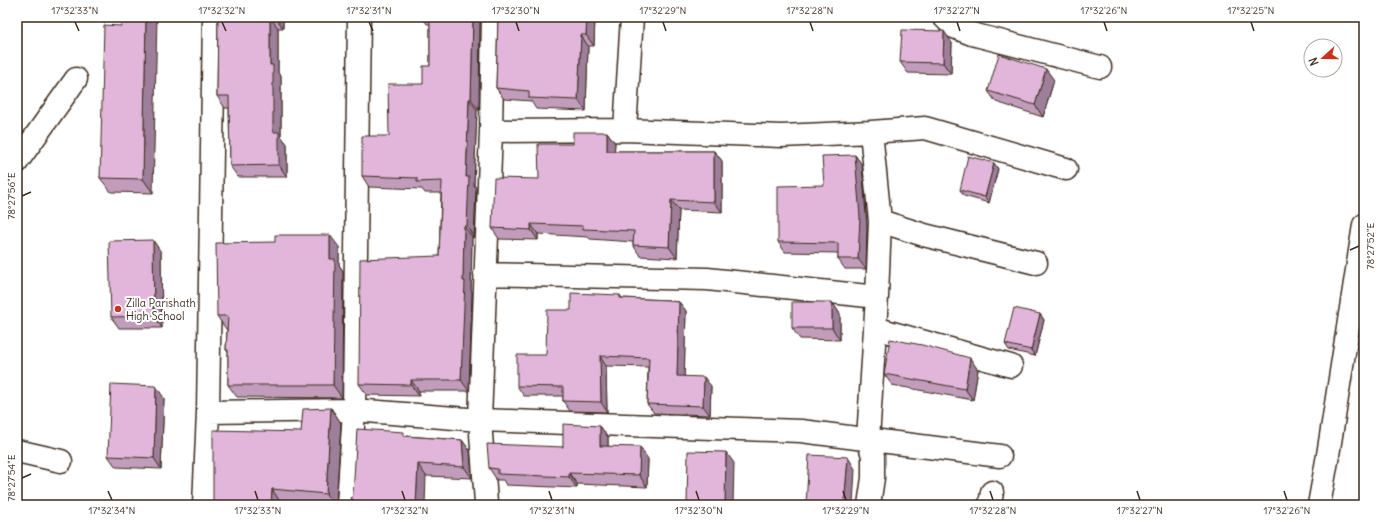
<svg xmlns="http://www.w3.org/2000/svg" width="1381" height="522" viewBox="0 0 1381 522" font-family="Delius,sans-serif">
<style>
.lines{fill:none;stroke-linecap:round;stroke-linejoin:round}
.minor-casing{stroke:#3b2a1e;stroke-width:25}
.minor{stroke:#fff;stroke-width:22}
.wall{fill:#c29dbb;stroke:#3b2a1e}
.shaded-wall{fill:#9e7f99;stroke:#3b2a1e}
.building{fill:#e2b6da;stroke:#3b2a1e}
.ticks{fill:none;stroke:#3b2a1e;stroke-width:1.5}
.poi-dot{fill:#c8321e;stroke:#fff;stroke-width:1.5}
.labels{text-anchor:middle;stroke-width:4;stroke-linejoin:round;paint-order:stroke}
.poi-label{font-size:11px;fill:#3b2a1e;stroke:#fff;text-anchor:start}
.neatline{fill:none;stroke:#3b2a1e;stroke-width:1.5}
.ticks-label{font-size:10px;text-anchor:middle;fill:#3b2a1e}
</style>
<rect width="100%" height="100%" fill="#fff"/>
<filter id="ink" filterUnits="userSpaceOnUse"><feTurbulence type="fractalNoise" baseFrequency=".025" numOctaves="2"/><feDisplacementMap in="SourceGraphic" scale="8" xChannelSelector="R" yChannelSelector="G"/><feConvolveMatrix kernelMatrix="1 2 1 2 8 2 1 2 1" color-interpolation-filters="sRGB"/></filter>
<g filter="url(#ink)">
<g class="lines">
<defs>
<path id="minor" d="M 944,17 L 954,27 L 972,34 L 1100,67
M 625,130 L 632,17
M 491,131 L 625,130 L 781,136 L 871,132 L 925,128 L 1066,169
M 17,162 L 76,79
M 880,221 L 924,235 L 1036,263
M 485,274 L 707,279 L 877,297
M 875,328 L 1011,366
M 208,412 L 354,410 L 480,420 L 801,431 L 1000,456
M 17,451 L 61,461
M 486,503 L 480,420 L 491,131 L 493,17
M 204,505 L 208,412 L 214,17
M 348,505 L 354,410 L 359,17
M 869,505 L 873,478 L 873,456 L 868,439 L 877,297 L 880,221 L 871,132
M 990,505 L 992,492
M 1319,505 L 1328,455 L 1364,225"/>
</defs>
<use href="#minor" class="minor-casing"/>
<use href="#minor" class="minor"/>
</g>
<path class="wall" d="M 218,17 L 283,17 L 283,28 L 278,28 L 278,73 L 281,76 L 281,136 L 287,144 L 287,177 L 238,177 L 230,166 L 229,108 L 225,108 L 217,96 Z
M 422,17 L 480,17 L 479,110 L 477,110 L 474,185 L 476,188 L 474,238 L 472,237 L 471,290 L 472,292 L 469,391 L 419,391 L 419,396 L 367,395 L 359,384 L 439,256 L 441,193 L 425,193 L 422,189 L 369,187 L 362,176 L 389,136 L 423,84 L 430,66 L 430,24 L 427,24 Z
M 498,17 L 595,17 L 594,46 L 588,46 L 586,111 L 536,109 L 531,101 L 504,99 L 496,88 Z
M 121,26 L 153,193 L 111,192 L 100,178 Z
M 952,43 L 951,74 L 908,73 L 900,62 Z
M 1054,80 L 1043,117 L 996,102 L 988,91 Z
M 607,132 L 615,143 L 614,151 L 714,151 L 722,161 L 722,212 L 679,210 L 677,258 L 640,256 L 633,245 L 633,242 L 590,239 L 588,237 L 538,234 L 538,240 L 499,239 L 492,228 L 573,144 Z
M 855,155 L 862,165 L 867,227 L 866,269 L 845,269 L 838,259 L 838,253 L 785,252 L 778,242 L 824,185 Z
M 994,163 L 998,169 L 989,203 L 964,196 L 960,190 Z
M 339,247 L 339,265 L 343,271 L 342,398 L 237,397 L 228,385 L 228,352 L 226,350 L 227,329 L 226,329 L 217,316 Z
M 161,252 L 162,328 L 119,328 L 111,317 Z
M 620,295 L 622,298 L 669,300 L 670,301 L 679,302 L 686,311 L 684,376 L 711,386 L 710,415 L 654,413 L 647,404 L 648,367 L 606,366 L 607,412 L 570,411 L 563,401 L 563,396 L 524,396 L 517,386 L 546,355 L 571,310 Z
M 832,302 L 840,314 L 840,340 L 800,339 L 792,328 Z
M 1040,314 L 1044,320 L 1035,356 L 1009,350 L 1005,344 Z
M 978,370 L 973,400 L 892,385 L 884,374 Z
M 164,398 L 161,469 L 116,467 L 108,456 Z
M 331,408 L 341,423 L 336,505 L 302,505 L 281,503 L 213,505 L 301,432 Z
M 600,426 L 608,437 L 608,446 L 648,459 L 647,487 L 577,484 L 577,488 L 506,485 L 503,480 L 497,480 L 489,468 L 563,447 Z
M 407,436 L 462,440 L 470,451 L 472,478 L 426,476 L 353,501 L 351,499 Z"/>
<path class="shaded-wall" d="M 146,17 L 157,17 L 153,193 L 143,179 Z
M 270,17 L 278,28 L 278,73 L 281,76 L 281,136 L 287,144 L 287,177 L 279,165 L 273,132 L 270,65 Z
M 275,17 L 283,17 L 283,28 Z
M 473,17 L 480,17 L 479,110 L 471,99 Z
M 587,17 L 595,17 L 594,46 L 586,35 Z
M 944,31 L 952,43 L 951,74 L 943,63 Z
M 581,35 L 588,46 L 586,111 L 578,100 Z
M 1046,69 L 1054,80 L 1043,117 L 1035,105 Z
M 469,99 L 477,110 L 474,185 L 476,188 L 474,238 L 467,226 L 466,177 Z
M 607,132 L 615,143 L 614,162 L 607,151 Z
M 714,151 L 722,161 L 722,212 L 714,202 Z
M 855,155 L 862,165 L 867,227 L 866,269 L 858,259 Z
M 994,163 L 998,169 L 989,203 L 985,197 Z
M 671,200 L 679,210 L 677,258 L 669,247 Z
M 531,224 L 538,234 L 538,240 L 531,230 Z
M 464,226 L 472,237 L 471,290 L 472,292 L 469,391 L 461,380 Z
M 330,235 L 339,247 L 339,265 L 343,271 L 342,398 L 333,385 L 330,259 Z
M 153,240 L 161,252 L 162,328 L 154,316 Z
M 679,302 L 686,311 L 684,385 L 677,376 Z
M 832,302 L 840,314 L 840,340 L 832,328 Z
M 1040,314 L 1044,320 L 1035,356 L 1031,350 Z
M 600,356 L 606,366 L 607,412 L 601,402 Z
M 970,358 L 978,370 L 973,400 L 965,389 Z
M 704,377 L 711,386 L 710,415 L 703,406 Z
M 411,380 L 419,391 L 419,396 L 411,385 Z
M 156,386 L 164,398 L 161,469 L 154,458 Z
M 331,408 L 341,423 L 336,505 L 334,505 L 326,494 Z
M 600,426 L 608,437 L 608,457 L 600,446 Z
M 462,440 L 470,451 L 472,478 L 464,467 Z
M 640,447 L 648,459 L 647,487 L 639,475 Z
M 726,452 L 734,463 L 733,505 L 725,505 Z
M 848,457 L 855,469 L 853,505 L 844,505 Z
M 418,464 L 426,476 L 425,505 L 416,505 Z
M 569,473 L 577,484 L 577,488 L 569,477 Z
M 272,489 L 281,503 L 281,505 L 271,505 Z"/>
<path class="building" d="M 121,17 L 146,17 L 143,179 L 100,178 L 104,25 L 121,26 Z
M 218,17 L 270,17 L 270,65 L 273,65 L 273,132 L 279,132 L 279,165 L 230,166 L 229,96 L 217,96 Z
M 430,17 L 473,17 L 471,99 L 469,99 L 466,177 L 469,177 L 467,226 L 464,226 L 463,281 L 465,281 L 461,380 L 411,380 L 411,385 L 359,384 L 360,259 L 439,256 L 442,181 L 417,182 L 417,178 L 362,176 L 362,136 L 389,136 L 388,84 L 423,84 L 423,66 L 430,66 Z
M 498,17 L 587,17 L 586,35 L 581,35 L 578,100 L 529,98 L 529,91 L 496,88 Z
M 902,30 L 944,31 L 943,63 L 900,62 Z
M 999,54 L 1046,69 L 1035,105 L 988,91 Z
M 573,132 L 607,132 L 607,151 L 714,151 L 714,202 L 671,200 L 669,247 L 633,245 L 634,231 L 583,229 L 583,226 L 531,224 L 531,230 L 492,228 L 494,178 L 539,179 L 538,144 L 573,144 Z
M 855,155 L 860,217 L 858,259 L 838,259 L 838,243 L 778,242 L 778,186 L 824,185 L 822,156 Z
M 968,156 L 994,163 L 985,197 L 960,190 Z
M 275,235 L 330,235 L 330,259 L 335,259 L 333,385 L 228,385 L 228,350 L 226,350 L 228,316 L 217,316 L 216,243 L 275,242 Z
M 153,240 L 154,316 L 111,317 L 109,241 Z
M 571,293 L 620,295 L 620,298 L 669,300 L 669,301 L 679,302 L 677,376 L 704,377 L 703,406 L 647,404 L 649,358 L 600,356 L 601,402 L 563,401 L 563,387 L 517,386 L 517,355 L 546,355 L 547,310 L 571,310 Z
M 792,302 L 832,302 L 832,328 L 792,328 Z
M 1014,308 L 1040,314 L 1031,350 L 1005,344 Z
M 890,339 L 922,345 L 970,358 L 965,389 L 884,374 Z
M 111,384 L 156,386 L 154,458 L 108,456 Z
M 331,408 L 326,494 L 272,489 L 271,505 L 213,505 L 213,430 L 301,432 L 303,409 Z
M 563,424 L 600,426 L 600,446 L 640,447 L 639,475 L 569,473 L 569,477 L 498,474 L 498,469 L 489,468 L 487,444 L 563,447 Z
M 357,429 L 404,432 L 404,436 L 462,440 L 464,467 L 418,464 L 416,505 L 353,505 L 353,499 L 351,499 L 353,494 Z
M 688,451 L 726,452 L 725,505 L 687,505 Z
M 809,455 L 848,457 L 844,505 L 806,505 Z"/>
</g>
<path class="ticks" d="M 75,22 L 79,31M 222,22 L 226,31M 369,22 L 373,31M 516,22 L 519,31M 663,22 L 666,31M 810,22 L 813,31M 957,22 L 960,31M 1104,22 L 1107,31M 1251,22 L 1254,31M 22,196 L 31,192M 1350,250 L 1359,246M 22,478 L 31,474M 108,491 L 112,500M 255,491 L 258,500M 402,491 L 405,500M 549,491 L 552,500M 696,491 L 699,500M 843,491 L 846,500M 990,491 L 993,500M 1137,491 L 1140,500M 1284,491 L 1287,500"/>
<circle class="poi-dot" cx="118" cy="309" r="4"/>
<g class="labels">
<g class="poi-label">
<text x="126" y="307">Zilla Parishath<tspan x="126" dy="13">High School</tspan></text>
</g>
</g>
<rect width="1381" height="522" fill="none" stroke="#fff" stroke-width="44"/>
<g transform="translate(1323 58) rotate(249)"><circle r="19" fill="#ffffff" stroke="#b1aaa5"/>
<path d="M0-3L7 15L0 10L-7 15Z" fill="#c8321e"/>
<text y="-6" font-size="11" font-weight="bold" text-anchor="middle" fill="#3b2a1e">N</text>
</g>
<rect x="22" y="22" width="1337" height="478" class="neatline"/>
<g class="ticks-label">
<text x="75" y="14">17°32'33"N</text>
<text x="222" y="14">17°32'32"N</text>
<text x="369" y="14">17°32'31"N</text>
<text x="516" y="14">17°32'30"N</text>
<text x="663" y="14">17°32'29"N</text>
<text x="810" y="14">17°32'28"N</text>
<text x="957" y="14">17°32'27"N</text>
<text x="1104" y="14">17°32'26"N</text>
<text x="1251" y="14">17°32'25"N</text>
<text transform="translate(11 196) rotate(-90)" y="4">78°27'56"E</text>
<text transform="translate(1370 246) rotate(-90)" y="4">78°27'52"E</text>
<text transform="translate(11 478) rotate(-90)" y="4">78°27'54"E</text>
<text x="112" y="514">17°32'34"N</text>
<text x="258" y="514">17°32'33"N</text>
<text x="405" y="514">17°32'32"N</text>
<text x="552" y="514">17°32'31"N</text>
<text x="699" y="514">17°32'30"N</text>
<text x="846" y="514">17°32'29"N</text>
<text x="993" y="514">17°32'28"N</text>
<text x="1140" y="514">17°32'27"N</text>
<text x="1287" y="514">17°32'26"N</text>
</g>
</svg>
